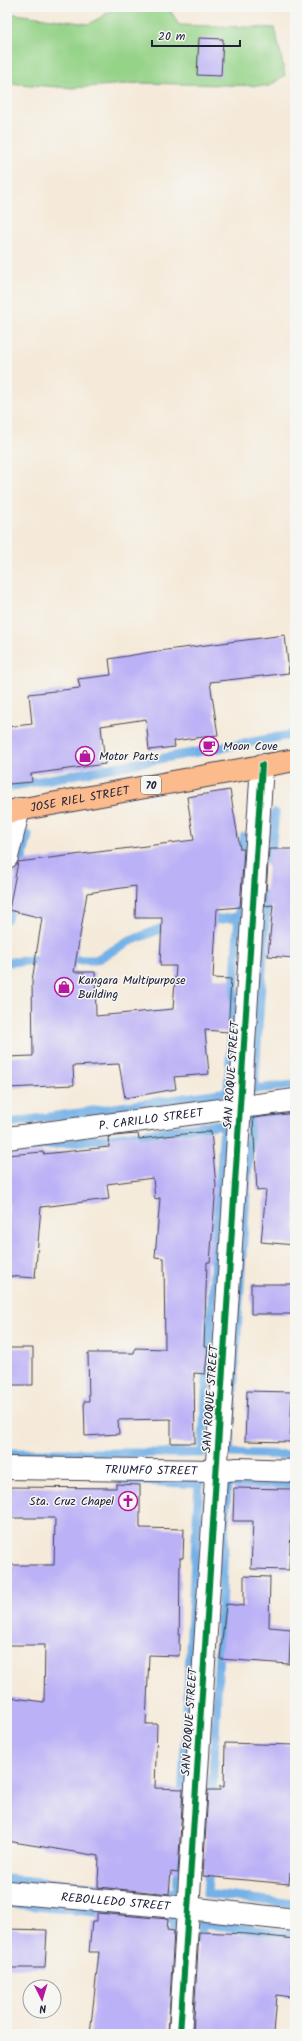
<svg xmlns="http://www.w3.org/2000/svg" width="302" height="2041" viewBox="0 0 302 2041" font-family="Kalam,sans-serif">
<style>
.green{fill:#95d388;stroke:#5c7a62}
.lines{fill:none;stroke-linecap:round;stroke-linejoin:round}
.stream{stroke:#75b1e7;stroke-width:9}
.building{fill:#bbb1f6;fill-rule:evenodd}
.minor-casing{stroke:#424053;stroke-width:24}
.trunk-casing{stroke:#424053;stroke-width:24}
.minor{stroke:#fff;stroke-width:22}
.trunk{stroke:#fbbb8c;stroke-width:22}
.cycleway-casing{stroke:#f6f6f2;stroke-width:8}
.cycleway{stroke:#00873e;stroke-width:6}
.labels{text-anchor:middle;stroke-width:3;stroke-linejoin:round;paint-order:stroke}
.shield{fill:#f6f6f2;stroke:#626272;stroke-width:1}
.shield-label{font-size:11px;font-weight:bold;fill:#22223b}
.poi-label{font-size:12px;fill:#22223b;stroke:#f6f6f2;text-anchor:start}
.street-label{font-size:12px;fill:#22223b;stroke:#f6f6f2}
</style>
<rect width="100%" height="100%" fill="#f6f6f2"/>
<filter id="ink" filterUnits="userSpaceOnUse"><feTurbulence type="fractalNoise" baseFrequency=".025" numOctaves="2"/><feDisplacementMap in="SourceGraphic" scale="8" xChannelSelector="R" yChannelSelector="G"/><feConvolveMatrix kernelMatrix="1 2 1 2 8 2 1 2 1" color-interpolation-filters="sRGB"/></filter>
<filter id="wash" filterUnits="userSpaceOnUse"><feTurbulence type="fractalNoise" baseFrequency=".012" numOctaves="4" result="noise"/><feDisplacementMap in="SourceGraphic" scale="16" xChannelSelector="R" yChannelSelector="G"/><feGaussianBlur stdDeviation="0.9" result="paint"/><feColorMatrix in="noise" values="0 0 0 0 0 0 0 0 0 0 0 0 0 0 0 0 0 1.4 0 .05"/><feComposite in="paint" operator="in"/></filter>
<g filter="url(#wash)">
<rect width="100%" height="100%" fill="#f5ead9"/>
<path class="green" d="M 118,7 L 160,7 L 170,10 L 179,25 L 275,28 L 285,75 L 269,86 L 140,83 L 72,88 L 7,83 L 7,13 L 89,24 Z"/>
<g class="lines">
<path class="stream" d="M 7,787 L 295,734
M 242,861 L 244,837
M 270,861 L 275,813
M 19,872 L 28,835
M 267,894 L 254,1089 L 295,1085
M 7,919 L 12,898
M 205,921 L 239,917
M 63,960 L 96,960 L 128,942 L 172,924
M 10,962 L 47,960
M 295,1112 L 251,1117 L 229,1453 L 295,1455
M 7,1123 L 228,1092 L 240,895
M 7,1150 L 224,1124 L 202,1453 L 7,1453
M 122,1480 L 199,1484 L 182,1800
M 212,1801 L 227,1483 L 295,1484
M 209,1864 L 207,1894 L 295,1904
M 7,1879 L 110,1888
M 157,1891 L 177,1893 L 179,1850
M 7,1903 L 175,1920 L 173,1942
M 200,1943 L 201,1924 L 295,1934"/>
</g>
<g id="blocks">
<path class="building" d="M 199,38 L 223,39 L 221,76 L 197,75 Z
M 285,635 L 289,673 L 210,682 L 218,735 L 174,741 L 175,747 L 149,750 L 146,719 L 101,726 L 105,764 L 31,774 L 32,782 L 9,784 L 7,767 L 7,727 L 32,724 L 29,694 L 80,688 L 78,679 L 111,675 L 109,659 L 151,652 Z
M 230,790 L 240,849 L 244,849 L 240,907 L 217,909 L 213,978 L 231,979 L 228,1032 L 205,1030 L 209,1074 L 174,1077 L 176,1089 L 125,1098 L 119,1064 L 73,1066 L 74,1085 L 7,1088 L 7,1057 L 33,1056 L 32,981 L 42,918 L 9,910 L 18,862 L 194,840 L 187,797 ZM 136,886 L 135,918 L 162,918 L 160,966 L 176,966 L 173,1009 L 96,1016 L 95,972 L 74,972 L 87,893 Z
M 269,849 L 295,849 L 295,958 L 268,956 L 273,905 L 265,906 Z
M 295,1113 L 295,1245 L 261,1242 L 266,1190 L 257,1191 L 253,1118 Z
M 211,1131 L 216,1186 L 210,1262 L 207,1262 L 204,1347 L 208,1347 L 205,1374 L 194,1373 L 195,1443 L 171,1443 L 171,1419 L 118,1420 L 119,1434 L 85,1436 L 84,1401 L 89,1401 L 88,1353 L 134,1353 L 135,1348 L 165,1349 L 164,1258 L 155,1257 L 160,1198 L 155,1199 L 153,1178 L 107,1184 L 109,1199 L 41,1207 L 35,1278 L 7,1276 L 9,1196 L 7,1196 L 7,1155 L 43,1152 L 43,1154 L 109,1147 L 108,1137 L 124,1135 L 138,1134 L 139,1139 Z
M 251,1284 L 295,1284 L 295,1314 L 251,1314 Z
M 7,1348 L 33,1348 L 33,1385 L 7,1385 Z
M 247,1391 L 292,1392 L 290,1442 L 245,1441 Z
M 116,1484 L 140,1485 L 140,1528 L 184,1529 L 183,1558 L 180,1558 L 179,1656 L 149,1655 L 146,1724 L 157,1724 L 155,1788 L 183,1789 L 178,1873 L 171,1872 L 169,1894 L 98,1887 L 99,1856 L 7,1841 L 7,1697 L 44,1702 L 45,1645 L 7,1645 L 7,1565 L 54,1565 L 55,1518 L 7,1518 L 7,1487 L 116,1488 Z
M 234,1488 L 293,1489 L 289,1570 L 251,1569 L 253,1521 L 233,1521 Z
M 244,1576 L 270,1577 L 269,1627 L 291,1629 L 289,1664 L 220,1659 L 226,1604 L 244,1606 Z
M 225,1743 L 295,1745 L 295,1873 L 290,1873 L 289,1884 L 203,1876 L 208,1790 L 220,1790 L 220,1786 L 224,1787 Z
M 97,1913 L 168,1919 L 167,1930 L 174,1931 L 168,2034 L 90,2034 L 99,1952 L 89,1952 L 92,1921 L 97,1921 Z
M 7,1929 L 47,1930 L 45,1968 L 7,1968 Z
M 199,1932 L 248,1934 L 295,1939 L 295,1959 L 291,1997 L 277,1995 L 274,2034 L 193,2034 Z"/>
</g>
</g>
<g filter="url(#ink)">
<use href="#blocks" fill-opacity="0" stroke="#424053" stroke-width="1"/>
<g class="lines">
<defs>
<g id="minor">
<path d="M 7,857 L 19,809"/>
<path id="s1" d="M 7,1138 L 295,1100"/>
<path id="s2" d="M 7,1468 L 217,1471 L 238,1469 L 295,1471"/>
<path id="s3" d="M 7,1892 L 188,1908 L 295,1920"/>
<path d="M 180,2034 L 262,765"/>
</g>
<g id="trunk">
<path id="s4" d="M 7,812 L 295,760"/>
</g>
</defs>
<use href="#minor" class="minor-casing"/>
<use href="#trunk" class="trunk-casing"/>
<use href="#minor" class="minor"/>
<use href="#trunk" class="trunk"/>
<defs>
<path id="cycleway" d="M 180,2034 L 262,765"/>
</defs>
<use href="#cycleway" class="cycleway-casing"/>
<use href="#cycleway" class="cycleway"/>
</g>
</g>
<defs>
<symbol id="cafe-ring" viewBox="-11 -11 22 22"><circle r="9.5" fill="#f6f6f2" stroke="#b5179e" stroke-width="1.5"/><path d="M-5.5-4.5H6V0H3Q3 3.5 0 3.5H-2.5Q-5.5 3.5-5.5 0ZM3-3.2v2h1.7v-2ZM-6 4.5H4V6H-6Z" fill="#b5179e"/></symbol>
<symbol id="shop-ring" viewBox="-11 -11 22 22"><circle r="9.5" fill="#f6f6f2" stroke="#b5179e" stroke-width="1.5"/><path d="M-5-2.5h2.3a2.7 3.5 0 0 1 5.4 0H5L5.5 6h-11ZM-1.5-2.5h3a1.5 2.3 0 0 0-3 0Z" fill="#b5179e"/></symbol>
<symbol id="church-ring" viewBox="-11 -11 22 22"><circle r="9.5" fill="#f6f6f2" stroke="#b5179e" stroke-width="1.5"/><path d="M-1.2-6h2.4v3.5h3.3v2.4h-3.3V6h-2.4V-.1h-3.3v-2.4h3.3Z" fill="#b5179e"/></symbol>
</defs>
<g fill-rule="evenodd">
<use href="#cafe-ring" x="198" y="735" width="22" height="22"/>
<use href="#shop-ring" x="74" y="745" width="22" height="22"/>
<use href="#shop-ring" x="53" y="976" width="22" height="22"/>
<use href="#church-ring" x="117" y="1490" width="22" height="22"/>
</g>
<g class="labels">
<rect class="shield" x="141" y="776" width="20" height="18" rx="3"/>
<g class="shield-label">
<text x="151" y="789">70</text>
</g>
<g class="poi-label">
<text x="223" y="750">Moon Cove</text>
<text x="99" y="760">Motor Parts</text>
<text x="78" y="984">Kangara Multipurpose<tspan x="78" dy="14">Building</tspan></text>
<text x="114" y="1505" text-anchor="end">Sta. Cruz Chapel</text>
</g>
<g class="street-label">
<text dy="4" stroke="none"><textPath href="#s4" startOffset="74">JOSE RIEL STREET</textPath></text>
<text transform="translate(231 1075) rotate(-86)" y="4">SAN ROQUE STREET</text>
<text dy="4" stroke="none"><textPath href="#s1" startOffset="145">P. CARILLO STREET</textPath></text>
<text transform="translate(210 1399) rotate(-86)" y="4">SAN ROQUE STREET</text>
<text dy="4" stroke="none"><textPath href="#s2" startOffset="144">TRIUMFO STREET</textPath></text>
<text transform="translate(189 1722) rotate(-86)" y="4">SAN ROQUE STREET</text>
<text dy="4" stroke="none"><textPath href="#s3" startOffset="109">REBOLLEDO STREET</textPath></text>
</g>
</g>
<rect width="302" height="2041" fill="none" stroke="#f6f6f2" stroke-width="24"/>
<g transform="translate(42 1999) rotate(175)"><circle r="19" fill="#f6f6f2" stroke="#a1a1a9"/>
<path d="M0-3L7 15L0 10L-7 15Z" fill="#b5179e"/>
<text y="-6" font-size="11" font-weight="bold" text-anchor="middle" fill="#22223b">N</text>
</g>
<path d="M152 40v6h88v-6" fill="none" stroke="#22223b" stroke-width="2"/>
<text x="158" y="40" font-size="12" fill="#22223b" stroke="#f6f6f2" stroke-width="3" paint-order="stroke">20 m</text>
</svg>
